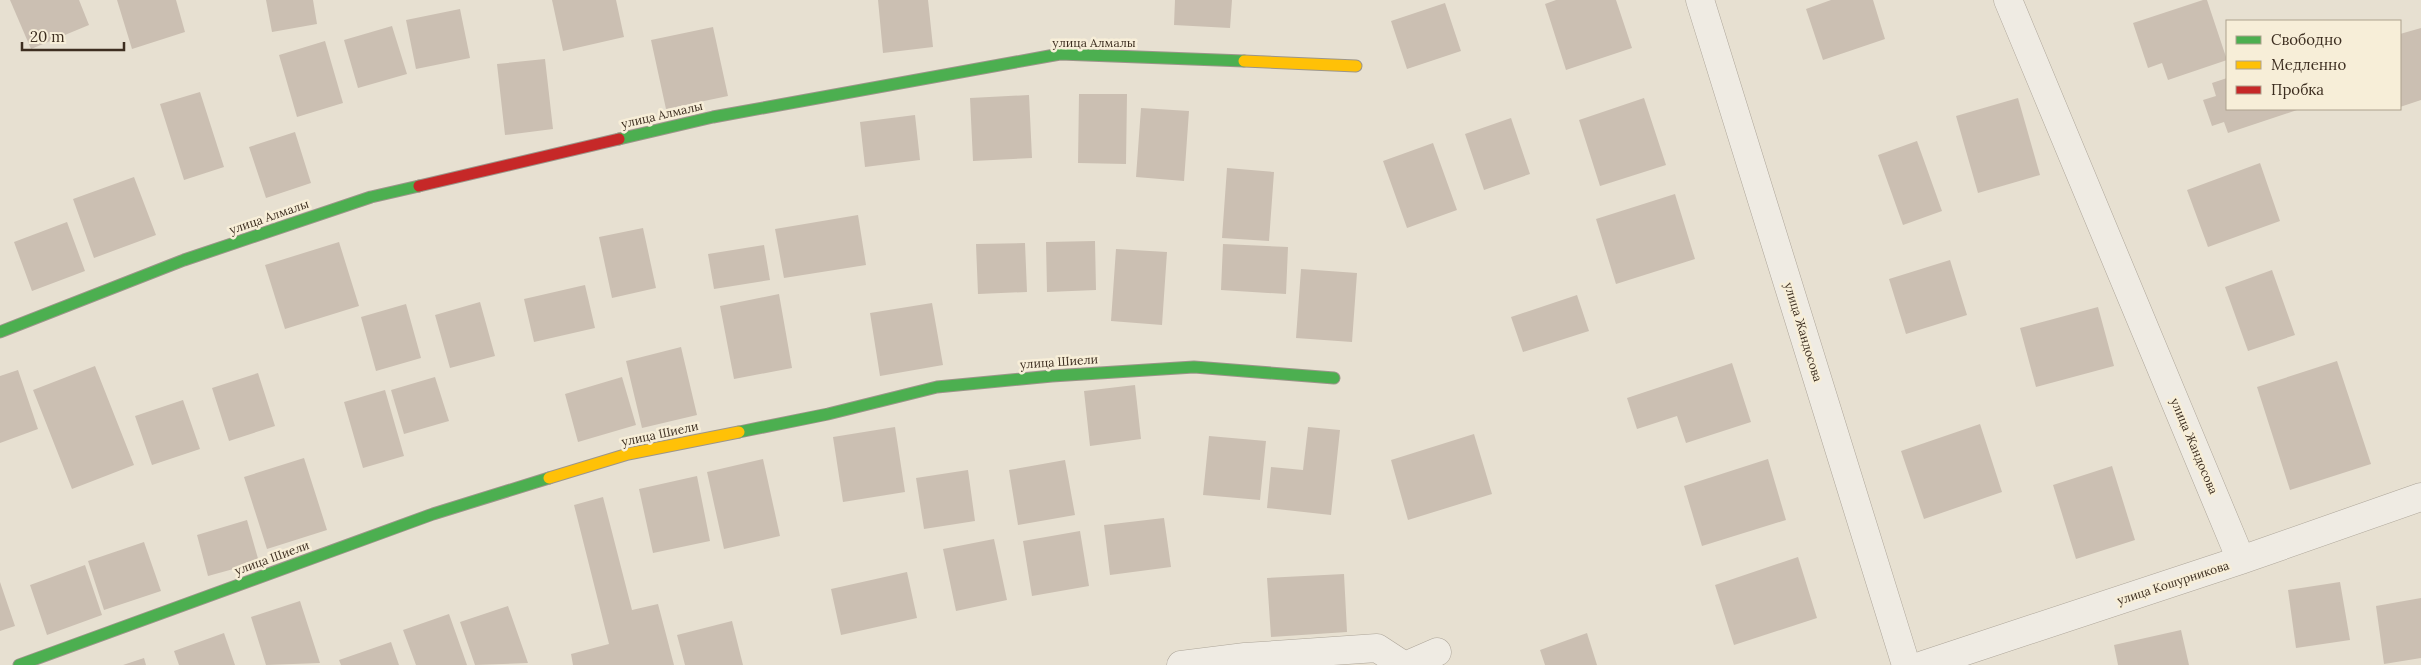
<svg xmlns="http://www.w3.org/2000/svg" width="2421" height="665" viewBox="0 0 2421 665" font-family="Lora,serif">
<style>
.building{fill:#cbbfb2}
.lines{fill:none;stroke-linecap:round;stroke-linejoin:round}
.street-casing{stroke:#ada599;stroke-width:29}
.fast-casing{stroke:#9c958a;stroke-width:13}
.slow-casing{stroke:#9c958a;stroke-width:13}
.jam-casing{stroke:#9c958a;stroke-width:13}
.street{stroke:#efebe3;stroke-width:28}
.fast{stroke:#4caf50;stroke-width:11}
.slow{stroke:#ffc107;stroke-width:11}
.jam{stroke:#c62828;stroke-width:11}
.labels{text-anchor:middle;stroke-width:5;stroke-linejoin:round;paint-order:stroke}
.street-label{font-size:12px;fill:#3d2e20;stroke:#f7eed8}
</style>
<rect width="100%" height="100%" fill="#e7e0d1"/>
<path class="building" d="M 10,0 L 79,0 L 89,25 L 31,49 Z
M 117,0 L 176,0 L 185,32 L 132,49 Z
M 266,0 L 313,0 L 317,24 L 272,32 Z
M 552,0 L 616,0 L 624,37 L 563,51 Z
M 878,0 L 928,0 L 933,47 L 883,53 Z
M 1175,0 L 1232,0 L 1230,28 L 1174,25 Z
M 1556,0 L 1616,0 L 1632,48 L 1566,70 L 1545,4 Z
M 1831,0 L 1873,0 L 1885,39 L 1823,60 L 1806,9 Z
M 2203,0 L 2207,0 L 2227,60 L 2168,80 L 2162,63 L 2148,68 L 2133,23 Z
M 1445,3 L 1461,51 L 1407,69 L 1391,21 Z
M 460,9 L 470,58 L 416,69 L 406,20 Z
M 392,26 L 407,74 L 358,88 L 344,40 Z
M 713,27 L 728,96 L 666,109 L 651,40 Z
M 2421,28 L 2421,100 L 2400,107 L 2400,34 Z
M 325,41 L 343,103 L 297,117 L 279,55 Z
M 545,59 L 553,129 L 505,135 L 497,64 Z
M 2227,78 L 2227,109 L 2300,109 L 2228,133 L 2224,122 L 2212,126 L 2203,100 L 2216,96 L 2212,83 Z
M 200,92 L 224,167 L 184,180 L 160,104 Z
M 1079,94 L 1127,94 L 1126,164 L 1078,163 Z
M 1029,95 L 1032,158 L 973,161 L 970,98 Z
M 1644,98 L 1666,165 L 1600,186 L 1579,120 Z
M 2018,98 L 2040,175 L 1978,193 L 1956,116 Z
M 1141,108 L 1189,111 L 1184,181 L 1136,177 Z
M 915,115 L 920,160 L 865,167 L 860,122 Z
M 1511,118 L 1530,174 L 1484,190 L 1465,134 Z
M 295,132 L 311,183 L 266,198 L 249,147 Z
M 1917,141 L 1942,211 L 1903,225 L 1878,155 Z
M 1433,143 L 1457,210 L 1407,228 L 1383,161 Z
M 2260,163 L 2280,221 L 2208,247 L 2187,190 Z
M 1227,168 L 1274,172 L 1269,241 L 1222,238 Z
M 134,177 L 156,235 L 94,258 L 73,199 Z
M 1675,194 L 1695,259 L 1616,284 L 1596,219 Z
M 858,215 L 866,265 L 784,278 L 775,229 Z
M 67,222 L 85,271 L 32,291 L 14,242 Z
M 643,228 L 656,288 L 612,298 L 599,237 Z
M 1095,241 L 1096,290 L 1047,292 L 1046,242 Z
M 339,242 L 359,306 L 285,329 L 265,265 Z
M 1025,243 L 1027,292 L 978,294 L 976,244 Z
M 1223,244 L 1288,247 L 1286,294 L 1221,290 Z
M 764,245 L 770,280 L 714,289 L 708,254 Z
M 1116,249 L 1167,252 L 1162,325 L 1111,321 Z
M 1950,260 L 1967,315 L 1906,334 L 1889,279 Z
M 1301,269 L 1357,273 L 1352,342 L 1296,338 Z
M 2272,270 L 2295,335 L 2248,351 L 2225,287 Z
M 585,285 L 595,328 L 534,342 L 524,299 Z
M 779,294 L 792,368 L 734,379 L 720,306 Z
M 1577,295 L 1589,331 L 1523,352 L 1511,317 Z
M 480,302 L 495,356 L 450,368 L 435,315 Z
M 932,303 L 943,365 L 880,376 L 870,313 Z
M 406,304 L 421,358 L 376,371 L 361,317 Z
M 2098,307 L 2114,366 L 2036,387 L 2020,328 Z
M 681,347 L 697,415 L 642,428 L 626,361 Z
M 2337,361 L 2371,464 L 2290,490 L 2257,387 Z
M 1732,363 L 1751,422 L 1686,443 L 1677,416 L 1637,429 L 1627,398 Z
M 95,366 L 134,465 L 72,489 L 33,390 Z
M 18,370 L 38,429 L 0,443 L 0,376 Z
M 258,373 L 275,426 L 229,441 L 212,388 Z
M 435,377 L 449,421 L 404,434 L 391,390 Z
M 622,377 L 636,425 L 578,442 L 565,394 Z
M 1135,385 L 1141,439 L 1090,446 L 1084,391 Z
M 385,390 L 404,456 L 363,468 L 344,402 Z
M 183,400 L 200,449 L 152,465 L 135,416 Z
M 1980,424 L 2002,492 L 1924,519 L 1901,451 Z
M 895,427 L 905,492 L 843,502 L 833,437 Z
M 1308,427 L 1340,430 L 1331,515 L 1267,508 L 1271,467 L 1303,470 Z
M 1474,434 L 1492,494 L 1408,520 L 1391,460 Z
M 1209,436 L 1266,441 L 1260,500 L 1203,495 Z
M 304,458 L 327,530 L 267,549 L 244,477 Z
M 763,459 L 780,536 L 724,549 L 707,472 Z
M 1768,459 L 1786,520 L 1702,546 L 1684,486 Z
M 1065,460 L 1075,515 L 1018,525 L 1009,470 Z
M 2112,466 L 2135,540 L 2076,559 L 2053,485 Z
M 968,470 L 975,521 L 924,529 L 916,478 Z
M 697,476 L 710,541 L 653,553 L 639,489 Z
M 603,497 L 632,610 L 658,604 L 674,665 L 573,665 L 571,654 L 609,644 L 574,505 Z
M 1164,518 L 1171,567 L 1110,575 L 1104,525 Z
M 247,520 L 259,562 L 208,576 L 197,535 Z
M 1080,531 L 1089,586 L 1032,596 L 1023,541 Z
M 994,539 L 1007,600 L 956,611 L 943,549 Z
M 144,542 L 161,591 L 104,610 L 88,561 Z
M 1798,557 L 1817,618 L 1734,645 L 1715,585 Z
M 85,565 L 102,615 L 47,635 L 30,585 Z
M 907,572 L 917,618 L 841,635 L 831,589 Z
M 1344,574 L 1347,632 L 1271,637 L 1267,578 Z
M 0,582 L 15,626 L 0,631 Z
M 2340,582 L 2350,640 L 2296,648 L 2288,590 Z
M 2421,598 L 2421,658 L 2384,664 L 2376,606 Z
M 300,601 L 320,663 L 266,665 L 251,617 Z
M 508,606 L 528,663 L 475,665 L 460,622 Z
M 449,614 L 467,665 L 416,665 L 403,630 Z
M 732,621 L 743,665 L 685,665 L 677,635 Z
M 2181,630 L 2189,665 L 2118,665 L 2114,645 Z
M 224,633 L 235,665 L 179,665 L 174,651 Z
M 1587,633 L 1597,665 L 1545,665 L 1540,650 Z
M 391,642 L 399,665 L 341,665 L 339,660 Z
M 144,658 L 146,665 L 123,665 Z"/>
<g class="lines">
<defs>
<path id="street" d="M 1700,0 L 1906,665
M 2008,0 L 2241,560
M 1181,665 L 1245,657 L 1377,648 L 1403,665
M 1407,665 L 1437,652
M 1923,665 L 2241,560 L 2421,497"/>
<path id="fast" d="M 619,139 L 713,117 L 1060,54 L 1244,61
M 0,332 L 184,260 L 371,197 L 419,186
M 739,432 L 828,414 L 937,387 L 1052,376 L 1194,367 L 1334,378
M 19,665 L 433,514 L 549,478"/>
<path id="slow" d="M 1244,61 L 1356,66
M 549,478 L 628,454 L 739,432"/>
<path id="jam" d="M 419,186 L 619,139"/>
</defs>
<use href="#street" class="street-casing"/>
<use href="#fast" class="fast-casing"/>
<use href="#slow" class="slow-casing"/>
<use href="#jam" class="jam-casing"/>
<use href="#street" class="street"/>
<use href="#fast" class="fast"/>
<use href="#slow" class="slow"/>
<use href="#jam" class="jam"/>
</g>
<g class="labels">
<g class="street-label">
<text x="1094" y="47">улица Алмалы</text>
<text transform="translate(662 115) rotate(-13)" y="4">улица Алмалы</text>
<text transform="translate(269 217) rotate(-19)" y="4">улица Алмалы</text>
<text transform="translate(1803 332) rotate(73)" y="4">улица Жандосова</text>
<text transform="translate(1059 362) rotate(-4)" y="4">улица Шиели</text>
<text transform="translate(660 434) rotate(-12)" y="4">улица Шиели</text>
<text transform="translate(2194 446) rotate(67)" y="4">улица Жандосова</text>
<text transform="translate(272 558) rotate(-20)" y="4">улица Шиели</text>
<text transform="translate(2173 583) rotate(-18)" y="4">улица Кошурникова</text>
</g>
</g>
<rect x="2226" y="20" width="175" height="90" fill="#f7eed8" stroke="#ada18e"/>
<rect x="2236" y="36" width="25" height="8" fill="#4caf50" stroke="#ada18e"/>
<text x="2271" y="45" font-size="15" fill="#3d2e20">Свободно</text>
<rect x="2236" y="61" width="25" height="8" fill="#ffc107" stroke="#ada18e"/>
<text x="2271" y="70" font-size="15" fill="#3d2e20">Медленно</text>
<rect x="2236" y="86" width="25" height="8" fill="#c62828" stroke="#ada18e"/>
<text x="2271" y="95" font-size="15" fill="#3d2e20">Пробка</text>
<path d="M22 42v8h102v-8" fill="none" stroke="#3d2e20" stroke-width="2.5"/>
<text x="30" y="42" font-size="15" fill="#3d2e20" stroke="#f7eed8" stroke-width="4" paint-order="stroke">20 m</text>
</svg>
